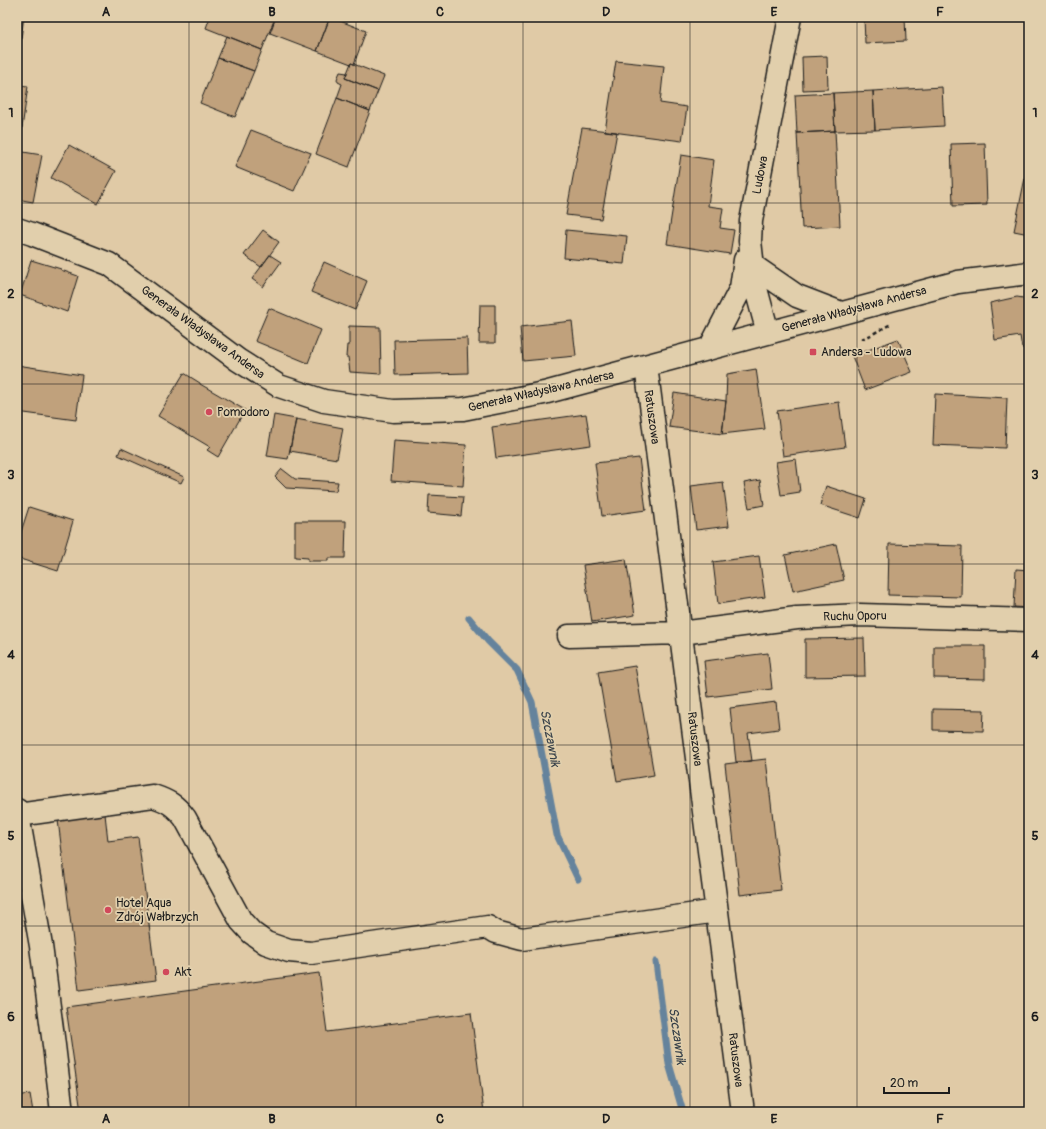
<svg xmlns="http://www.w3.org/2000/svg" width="1046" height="1129" viewBox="0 0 1046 1129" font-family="Pangolin,sans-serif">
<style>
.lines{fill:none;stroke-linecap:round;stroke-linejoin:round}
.stream{stroke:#65839c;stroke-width:7}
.building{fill:#c0a17c;stroke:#1c1c1c}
.minor-casing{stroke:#1c1c1c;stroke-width:25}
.path{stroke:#1c1c1c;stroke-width:2.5;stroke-dasharray:4 3;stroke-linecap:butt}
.minor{stroke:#e1cfac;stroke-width:22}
.grid{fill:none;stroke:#1c1c1c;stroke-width:1;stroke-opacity:0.55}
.poi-dot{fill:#d1495b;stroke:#e1cfac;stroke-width:1.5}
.labels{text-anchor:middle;stroke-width:3.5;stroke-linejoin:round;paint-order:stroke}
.street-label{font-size:12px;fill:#1c1c1c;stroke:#e1cfac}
.poi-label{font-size:12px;fill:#1c1c1c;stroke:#e1cfac;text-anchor:start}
.water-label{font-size:13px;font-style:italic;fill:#343e47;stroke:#e1cfac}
.neatline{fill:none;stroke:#1c1c1c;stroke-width:1.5}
.grid-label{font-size:13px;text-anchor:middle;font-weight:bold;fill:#1c1c1c}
</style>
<rect width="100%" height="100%" fill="#e0caa6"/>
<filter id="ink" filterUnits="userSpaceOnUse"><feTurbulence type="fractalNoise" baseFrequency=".025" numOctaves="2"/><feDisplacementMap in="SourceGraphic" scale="8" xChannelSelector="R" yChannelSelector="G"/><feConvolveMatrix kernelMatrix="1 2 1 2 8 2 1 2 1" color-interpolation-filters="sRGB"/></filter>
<g filter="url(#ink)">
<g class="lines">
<path class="stream" d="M 469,618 L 488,641 L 517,670 L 532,702 L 557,835 L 578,879
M 656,962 L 669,1064 L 683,1112"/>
</g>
<path class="building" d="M 17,17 L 24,17 L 19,53 L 17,53 Z
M 210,17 L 273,17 L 275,18 L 262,50 L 206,28 Z
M 276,17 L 330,17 L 317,51 L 270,33 Z
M 330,17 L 366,31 L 354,64 L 351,63 L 351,64 L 317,51 Z
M 864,17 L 905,17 L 906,41 L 865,43 Z
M 227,36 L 262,50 L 254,71 L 218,58 Z
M 827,56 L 828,89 L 803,90 L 802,57 Z
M 218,58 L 254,71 L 235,117 L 200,103 Z
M 616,61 L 664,66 L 660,103 L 687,107 L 682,141 L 605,131 Z
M 351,63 L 384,76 L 378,91 L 345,78 Z
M 340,72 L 347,73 L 345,78 L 378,91 L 370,111 L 337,98 L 342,84 L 338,82 L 337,79 Z
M 17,85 L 28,86 L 21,135 L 17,134 Z
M 942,87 L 944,126 L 875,130 L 873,91 Z
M 873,91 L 875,130 L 835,131 L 833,93 Z
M 833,93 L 835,131 L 797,133 L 795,95 Z
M 337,98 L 370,111 L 349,167 L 316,154 Z
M 582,128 L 617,132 L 601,219 L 566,215 Z
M 251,130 L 311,153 L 294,191 L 235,167 Z
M 835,131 L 840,226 L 802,228 L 797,133 Z
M 985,143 L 987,205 L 953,206 L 951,144 Z
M 69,145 L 116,171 L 98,204 L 51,178 Z
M 17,151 L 42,155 L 33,202 L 17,199 Z
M 681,155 L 714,160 L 708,206 L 723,208 L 720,228 L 734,230 L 730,254 L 667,244 Z
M 1026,173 L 1029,174 L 1029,234 L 1014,231 Z
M 263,230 L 279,242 L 261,267 L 244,255 Z
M 566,230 L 627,236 L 624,264 L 564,258 Z
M 270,255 L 281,262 L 263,287 L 252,279 Z
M 31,260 L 61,269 L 61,270 L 78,276 L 67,312 L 20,295 Z
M 324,262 L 367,281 L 355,310 L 311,292 Z
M 1017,297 L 1029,299 L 1029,348 L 1022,348 L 1020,336 L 995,340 L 990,303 Z
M 480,305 L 495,305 L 495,343 L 479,343 Z
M 269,308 L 321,330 L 308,363 L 255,341 Z
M 572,321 L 576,356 L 523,361 L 520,327 Z
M 349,326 L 380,327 L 381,374 L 350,372 L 348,357 L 346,357 L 347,345 L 349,345 Z
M 467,338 L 468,373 L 395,375 L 394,340 Z
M 898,339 L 912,372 L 865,390 L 852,356 Z
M 17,365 L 82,375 L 76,420 L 17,412 Z
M 756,369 L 765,429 L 722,434 L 726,401 L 727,374 Z
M 184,373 L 200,383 L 200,384 L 245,410 L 218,457 L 207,450 L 210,447 L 158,416 Z
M 674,393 L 726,401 L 722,434 L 669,427 Z
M 935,394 L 1007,398 L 1005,448 L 933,445 Z
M 839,402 L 845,447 L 783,456 L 777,411 Z
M 586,414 L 591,445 L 496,458 L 492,427 Z
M 274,415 L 296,419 L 288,459 L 267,456 Z
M 296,419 L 343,428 L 337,459 L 290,451 Z
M 394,440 L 466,445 L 463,486 L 391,481 Z
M 121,448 L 184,477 L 181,483 L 118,455 Z
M 639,458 L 646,510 L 602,516 L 595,463 Z
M 796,459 L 800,492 L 781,495 L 776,462 Z
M 282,469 L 295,479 L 338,482 L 336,491 L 286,488 L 275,477 Z
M 760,480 L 764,505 L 749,508 L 744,483 Z
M 723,482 L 729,526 L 696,530 L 691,486 Z
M 826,486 L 866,499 L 860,518 L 820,505 Z
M 429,495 L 463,497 L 461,516 L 428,513 Z
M 29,507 L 73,521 L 58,571 L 17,558 L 17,544 Z
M 295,521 L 346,521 L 345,558 L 328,558 L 328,561 L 308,561 L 308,558 L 295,557 Z
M 836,544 L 844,580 L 793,591 L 785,555 Z
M 889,544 L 962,546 L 961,597 L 888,595 Z
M 759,556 L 765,597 L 718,604 L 713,562 Z
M 626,559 L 635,615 L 592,622 L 583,565 Z
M 1016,569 L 1029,570 L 1029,608 L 1014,607 Z
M 864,638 L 865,676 L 805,677 L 805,639 Z
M 934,646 L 985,646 L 985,679 L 934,678 Z
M 768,653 L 772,689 L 708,697 L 704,661 Z
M 635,666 L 654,775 L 617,781 L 598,672 Z
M 776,702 L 779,729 L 748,733 L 752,761 L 736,762 L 730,708 Z
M 933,709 L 984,710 L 983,731 L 933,730 Z
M 766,759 L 781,890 L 740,895 L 725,764 Z
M 105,814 L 108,841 L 138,837 L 156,980 L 79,990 L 58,820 Z
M 319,973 L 327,1032 L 471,1013 L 484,1112 L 81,1112 L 66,1007 Z
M 30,1094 L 33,1112 L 17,1112 L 17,1096 Z"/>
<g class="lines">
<defs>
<path id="minor" d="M 17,229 L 32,234 L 109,264 L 238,360 L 279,386 L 324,401 L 393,411 L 463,409 L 544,393 L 958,282 L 1029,273
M 752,265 L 797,296 L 841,313
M 768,333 L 755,285 L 750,241 L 751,221 L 790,17
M 710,348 L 741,288 L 745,260
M 646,366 L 743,1112
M 569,636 L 681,633 L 797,618 L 860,615 L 1029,620
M 17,810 L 41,946 L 53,1037 L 62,1112
M 18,815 L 153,796 C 168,801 175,805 185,818 L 241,921 L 252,933 L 266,943 L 289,951 L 311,953 L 488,927 L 496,932 L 522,939 L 717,911"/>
</defs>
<use href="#minor" class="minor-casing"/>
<path class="path" d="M 861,339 L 869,336 L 891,324"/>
<use href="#minor" class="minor"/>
</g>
</g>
<path class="grid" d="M 189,17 L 189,1112M 356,17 L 356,1112M 523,17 L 523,1112M 690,17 L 690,1112M 857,17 L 857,1112M 17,203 L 1029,203M 17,384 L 1029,384M 17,564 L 1029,564M 17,745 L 1029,745M 17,926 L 1029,926"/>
<g class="poi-dot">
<rect x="809" y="348" width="8" height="8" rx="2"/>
<circle cx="209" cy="412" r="4"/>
<circle cx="108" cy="910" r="4"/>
<circle cx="166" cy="972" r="4"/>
</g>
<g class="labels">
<g class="street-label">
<text transform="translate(760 175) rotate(-79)" y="4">Ludowa</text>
<text transform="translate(854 309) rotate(-15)" y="4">Generała Władysława Andersa</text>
<text transform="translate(203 332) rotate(36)" y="4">Generała Władysława Andersa</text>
<text transform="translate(541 391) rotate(-13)" y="4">Generała Władysława Andersa</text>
<text transform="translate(652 417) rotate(82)" y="4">Ratuszowa</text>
<text transform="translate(855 616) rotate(-1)" y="4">Ruchu Oporu</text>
<text transform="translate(695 739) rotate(83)" y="4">Ratuszowa</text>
<text transform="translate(736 1060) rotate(83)" y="4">Ratuszowa</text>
</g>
<g class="poi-label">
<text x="821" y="356">Andersa - Ludowa</text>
<text x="217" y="416">Pomodoro</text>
<text x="116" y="907">Hotel Aqua<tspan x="116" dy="14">Zdrój Wałbrzych</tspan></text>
<text x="174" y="976">Akt</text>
</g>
<g class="water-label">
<text transform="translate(551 738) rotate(79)" y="5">Szczawnik</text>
<text transform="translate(678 1036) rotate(82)" y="5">Szczawnik</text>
</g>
</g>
<rect width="1046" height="1129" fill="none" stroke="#e1cfac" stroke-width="44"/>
<path d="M884 1087v6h65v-6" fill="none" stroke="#1c1c1c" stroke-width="2"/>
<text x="890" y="1087" font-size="12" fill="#1c1c1c" stroke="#e1cfac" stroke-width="3" paint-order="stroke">20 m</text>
<rect x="22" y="22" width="1002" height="1085" class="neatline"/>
<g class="grid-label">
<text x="106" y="16">A</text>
<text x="272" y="16">B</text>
<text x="440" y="16">C</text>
<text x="606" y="16">D</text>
<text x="774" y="16">E</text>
<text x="940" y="16">F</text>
<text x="11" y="117">1</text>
<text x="1035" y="117">1</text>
<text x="11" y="298">2</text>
<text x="1035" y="298">2</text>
<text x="11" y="479">3</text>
<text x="1035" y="479">3</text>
<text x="11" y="659">4</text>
<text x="1035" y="659">4</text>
<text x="11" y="840">5</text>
<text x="1035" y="840">5</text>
<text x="11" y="1021">6</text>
<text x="1035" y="1021">6</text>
<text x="106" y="1123">A</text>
<text x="272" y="1123">B</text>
<text x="440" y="1123">C</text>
<text x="606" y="1123">D</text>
<text x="774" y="1123">E</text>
<text x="940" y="1123">F</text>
</g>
</svg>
